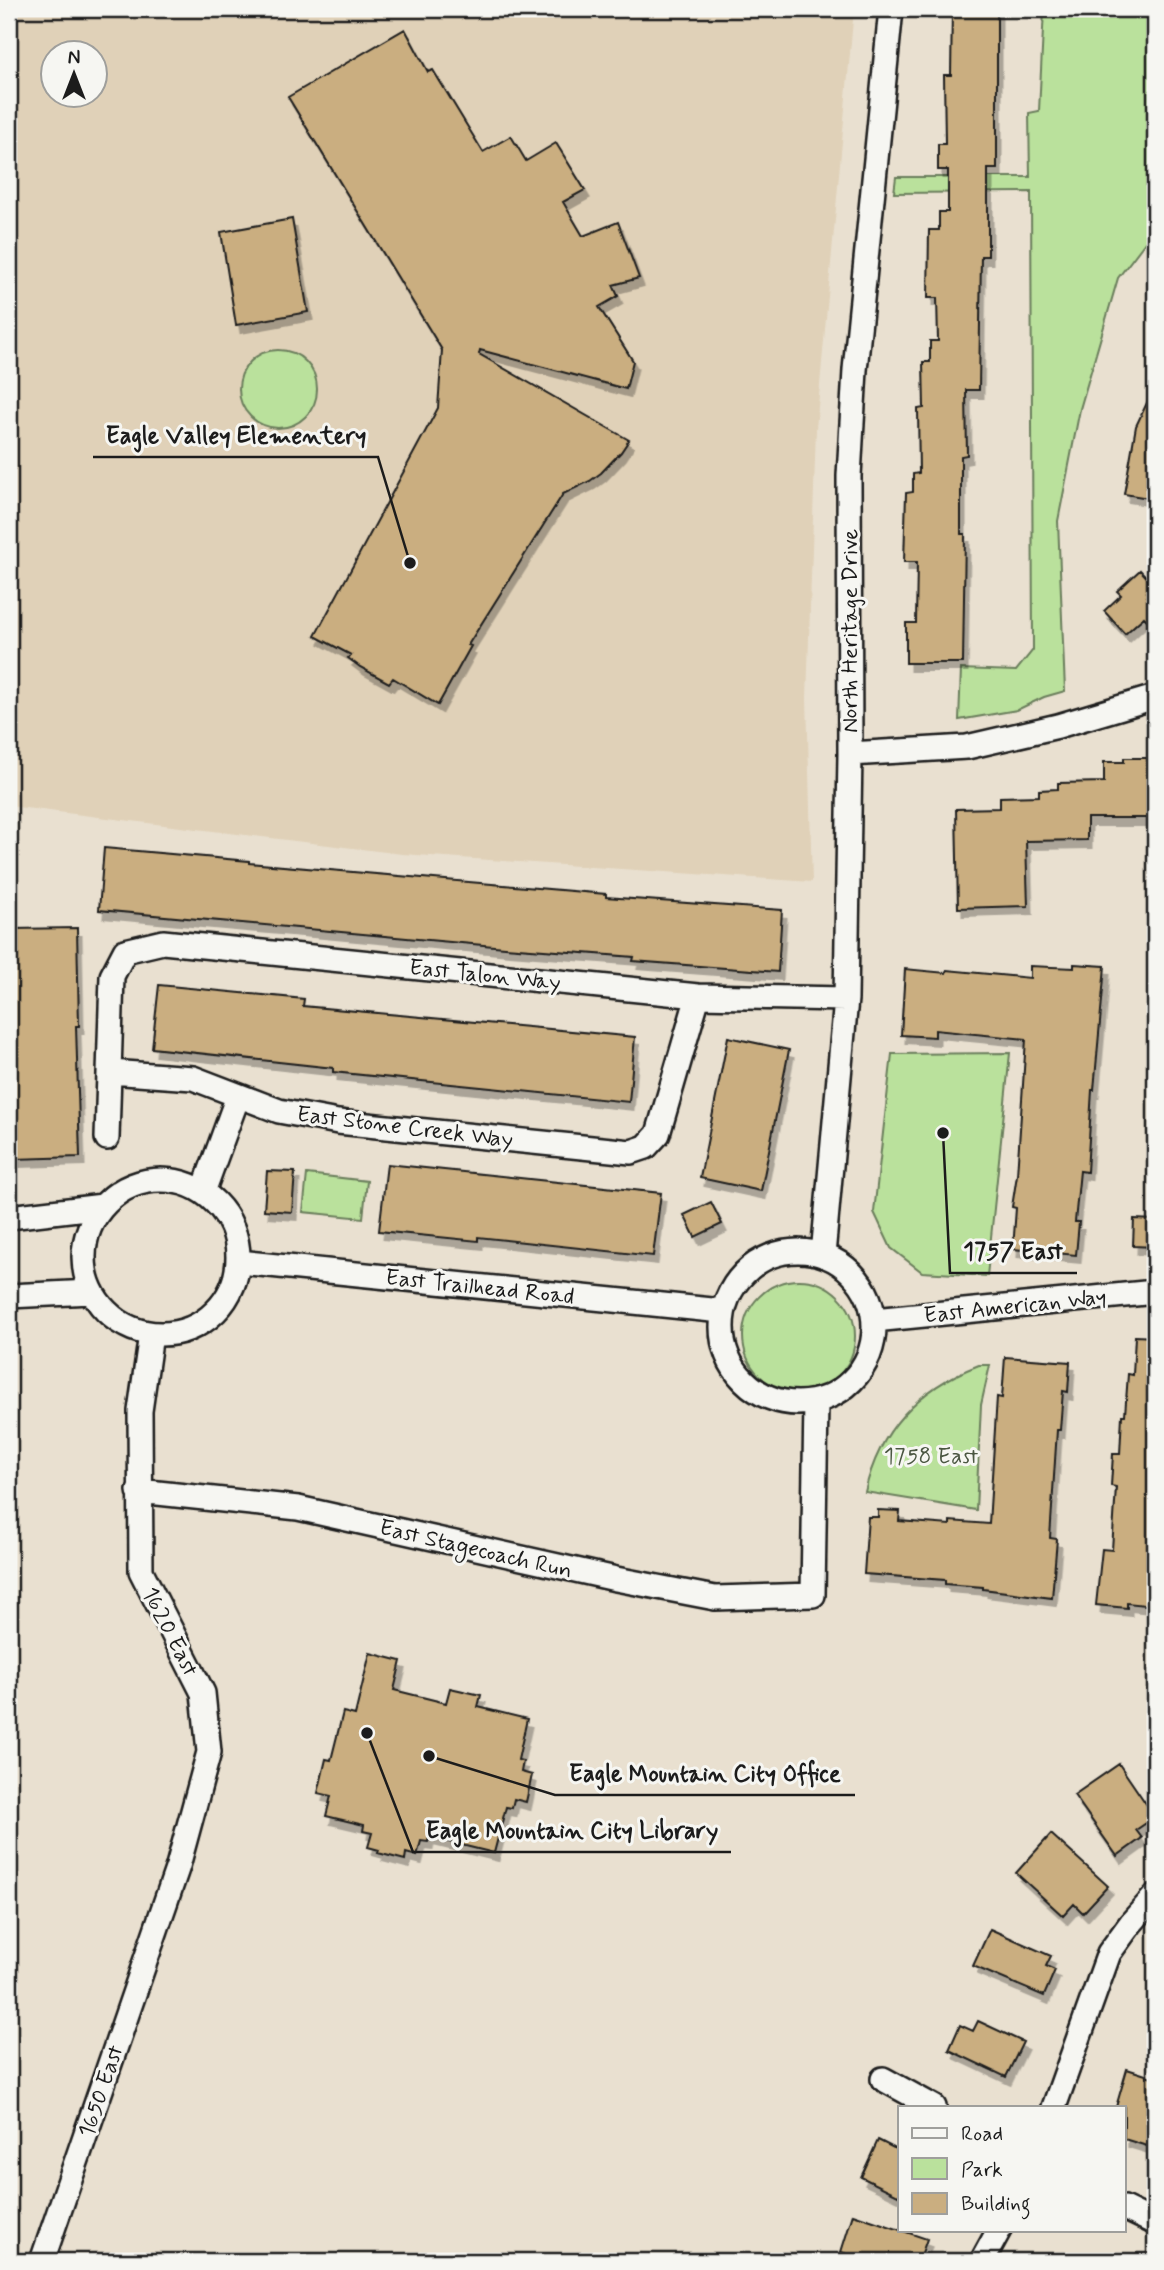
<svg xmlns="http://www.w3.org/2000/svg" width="1164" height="2270" viewBox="0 0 1164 2270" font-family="Mynerve,sans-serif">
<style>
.built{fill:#e0d1b8;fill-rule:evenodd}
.green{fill:#bae19c;stroke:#6b7e5c;stroke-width:2}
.building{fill:#caae80;stroke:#1c1c1c;stroke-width:2;filter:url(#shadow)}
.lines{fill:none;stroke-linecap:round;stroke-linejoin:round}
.street-casing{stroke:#1c1c1c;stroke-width:28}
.street{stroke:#f6f6f2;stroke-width:23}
.labels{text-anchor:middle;stroke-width:6;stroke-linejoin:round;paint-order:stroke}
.street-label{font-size:23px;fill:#1c1c1c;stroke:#f6f6f2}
.park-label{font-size:23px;fill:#4b5742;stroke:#f6f6f2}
.leader{fill:none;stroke:#1c1c1c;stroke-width:2.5}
.callout-dot{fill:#1c1c1c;stroke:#f6f6f2;stroke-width:2.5}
.callout-label{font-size:24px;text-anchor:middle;font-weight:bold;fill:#1c1c1c;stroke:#f6f6f2;stroke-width:6;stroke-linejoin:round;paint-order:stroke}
</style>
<defs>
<filter id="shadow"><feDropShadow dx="4.5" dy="8" stdDeviation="0" flood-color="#0004"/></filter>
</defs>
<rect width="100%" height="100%" fill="#e9e0d0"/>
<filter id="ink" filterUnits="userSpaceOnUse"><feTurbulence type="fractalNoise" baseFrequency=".0143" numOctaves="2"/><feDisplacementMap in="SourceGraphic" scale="14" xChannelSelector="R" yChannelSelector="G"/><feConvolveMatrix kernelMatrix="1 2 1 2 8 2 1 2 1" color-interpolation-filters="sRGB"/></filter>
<g filter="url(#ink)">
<path class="built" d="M 9,9 L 854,9 L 816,429 L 807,698 L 812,882 L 402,854 L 9,806 ZM 52,52 L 94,52 L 94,94 L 52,94 Z"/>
<path class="green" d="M 1044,9 L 1155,9 L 1155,229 L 1118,278 L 1080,409 L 1058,521 L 1065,691 L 1044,697 L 1017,710 L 959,720 L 961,669 L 1016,671 L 1033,650 L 1031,192 L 894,193 L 896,177 L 1030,177 L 1029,113 L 1039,111 Z
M239 389a39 39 0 1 1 78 0a39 39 0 1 1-78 0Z
M 1010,1053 L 987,1276 L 922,1272 L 891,1248 L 874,1212 L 892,1054 Z
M 307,1174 L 367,1181 L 363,1218 L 303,1212 Z
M743 1336a56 56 0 1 1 112 0a56 56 0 1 1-112 0Z
M 979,1365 L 990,1365 L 981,1405 L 976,1510 L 865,1492 C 879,1429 919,1388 979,1365 Z"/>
<path class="building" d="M 952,9 L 997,9 L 997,169 L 988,169 L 988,256 L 981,256 L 979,390 L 966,390 L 967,455 L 961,456 L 961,534 L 965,534 L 963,663 L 906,663 L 906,623 L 916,623 L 917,562 L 904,562 L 906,493 L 913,492 L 913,474 L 919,473 L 918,409 L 924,408 L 923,362 L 930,362 L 930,341 L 938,341 L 937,298 L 928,298 L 929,230 L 939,230 L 939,212 L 948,212 L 948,170 L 938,170 L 938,144 L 945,144 L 944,75 L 951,75 Z
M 405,29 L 428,72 L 433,70 L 483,152 L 511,136 L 526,161 L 556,143 L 585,190 L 563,202 L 583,236 L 618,222 L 639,278 L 613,285 L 618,296 L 599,307 L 633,361 L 626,389 L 480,350 L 479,354 L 629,440 L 621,452 L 601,473 L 590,481 L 563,494 L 468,645 L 471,646 L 438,705 L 393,678 L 389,683 L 360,667 L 348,658 L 351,655 L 315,636 L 438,408 L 442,350 L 288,97 Z
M 292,219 L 308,312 L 236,325 L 221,232 Z
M 1155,386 L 1155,499 L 1124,494 L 1136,426 Z
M 1140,570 L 1155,586 L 1155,628 L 1144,617 L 1125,634 L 1104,611 L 1121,595 L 1117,591 Z
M 1124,758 L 1155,758 L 1155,818 L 1087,818 L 1087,840 L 1026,841 L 1028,906 L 958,908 L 956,809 L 1000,808 L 1000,797 L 1039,796 L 1039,790 L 1058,789 L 1058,783 L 1104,782 L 1104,762 L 1124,762 Z
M 104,848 L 249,861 L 249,863 L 606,894 L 606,897 L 782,910 L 778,972 L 633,961 L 634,957 L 505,947 L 99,910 Z
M 77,928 L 79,1026 L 76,1026 L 80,1157 L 14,1159 L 10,929 Z
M 1074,964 L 1105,966 L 1094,1090 L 1092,1090 L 1087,1172 L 1080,1171 L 1075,1222 L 1079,1222 L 1076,1255 L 1013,1249 L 1016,1208 L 1012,1207 L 1017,1175 L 1026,1039 L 935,1030 L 935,1037 L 901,1035 L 905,969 L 946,973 L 947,970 L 1030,978 L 1030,966 L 1074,968 Z
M 159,985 L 304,999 L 303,1006 L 635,1037 L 629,1102 L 333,1072 L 333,1068 L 152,1048 Z
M 728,1037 L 789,1050 L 761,1191 L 700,1178 Z
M 387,1164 L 661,1193 L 653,1256 L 478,1237 L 478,1241 L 379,1231 Z
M 267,1171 L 295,1172 L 292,1212 L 264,1210 Z
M 711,1202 L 722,1224 L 695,1237 L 684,1215 Z
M 1134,1219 L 1155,1220 L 1155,1247 L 1133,1246 Z
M 1135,1336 L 1155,1337 L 1155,1606 L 1127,1603 L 1127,1608 L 1096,1605 L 1102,1549 L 1112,1550 L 1116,1487 L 1111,1486 L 1113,1454 L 1120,1454 L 1122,1415 L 1125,1415 L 1128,1374 L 1133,1375 Z
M 1005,1357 L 1070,1362 L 1068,1392 L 1063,1391 L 1060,1430 L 1057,1430 L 1050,1538 L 1057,1539 L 1052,1598 L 983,1589 L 983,1587 L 945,1584 L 945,1580 L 864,1574 L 868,1517 L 878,1517 L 878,1510 L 900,1511 L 899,1521 L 950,1525 L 950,1521 L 989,1524 L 997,1397 L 1002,1398 Z
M 370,1653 L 401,1661 L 394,1690 L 446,1703 L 450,1688 L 481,1695 L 478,1707 L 527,1719 L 518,1760 L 523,1761 L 521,1772 L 532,1775 L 526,1802 L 514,1799 L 512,1808 L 506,1807 L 494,1853 L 429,1837 L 428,1842 L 421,1841 L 417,1856 L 406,1853 L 405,1860 L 378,1853 L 379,1850 L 368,1847 L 372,1833 L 363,1831 L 364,1825 L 326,1816 L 331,1796 L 318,1793 L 326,1759 L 331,1760 L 343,1712 L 355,1715 Z
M 1119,1764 L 1155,1817 L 1136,1830 L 1142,1838 L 1117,1856 L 1074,1795 Z
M 1051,1834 L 1108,1886 L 1083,1913 L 1074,1904 L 1063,1916 L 1016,1873 Z
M 990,1929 L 1051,1956 L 1046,1966 L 1055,1970 L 1044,1996 L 973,1966 Z
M 978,2021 L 1023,2042 L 1006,2077 L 949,2050 L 960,2025 L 973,2031 Z
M 1127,2069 L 1155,2078 L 1155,2119 L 1147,2146 L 1124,2139 L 1124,2107 L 1116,2107 Z
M 878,2140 L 900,2151 L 900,2196 L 861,2177 Z
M 853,2214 L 927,2239 L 919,2261 L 869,2261 L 841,2252 Z"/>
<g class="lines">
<defs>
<path id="street" d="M 850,754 L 967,747 L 1058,726 L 1155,697
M 110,1072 L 193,1078 L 279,1111 L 338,1122 L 631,1152 L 646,1147 L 658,1134 L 698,996
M 107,1138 L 112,976 L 125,951 L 163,942 L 698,996 L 846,999
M84 1257a77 77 0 1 1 154 0a77 77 0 1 1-154 0Z
M 203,1192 L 238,1096
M 9,1217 L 103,1206
M722 1327a76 76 0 1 1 152 0a76 76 0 1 1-152 0Z
M 823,1255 L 846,999 L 850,754 L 849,476 L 855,370 L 891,9
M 239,1262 L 722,1311
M 9,1296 L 91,1292
M 874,1320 L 1155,1292
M 139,1491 L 298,1508 L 616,1579 L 715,1598 L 813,1595 L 816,1402
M 883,2079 L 934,2107
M 1054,2107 L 1109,1953 L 1131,1923 L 1155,1896
M 1124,2208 L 1155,2223
M 42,2261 L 178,1866 L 209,1752 L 203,1693 L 141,1571 L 140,1411 L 151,1334
M 982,2261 L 999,2230"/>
</defs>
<use href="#street" class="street-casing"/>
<use href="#street" class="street"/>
</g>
</g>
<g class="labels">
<g class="street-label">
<text transform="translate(849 631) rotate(-90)" y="8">North Heritage Drive</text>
<text transform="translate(485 974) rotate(6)" y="8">East Talon Way</text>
<text transform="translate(405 1126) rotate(7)" y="8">East Stone Creek Way</text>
<text transform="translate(480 1286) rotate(6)" y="8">East Trailhead Road</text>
<text transform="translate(1015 1305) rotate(-6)" y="8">East American Way</text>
<text transform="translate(476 1548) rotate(13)" y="8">East Stagecoach Run</text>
<text transform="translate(171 1631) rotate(63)" y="8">1620 East</text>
<text transform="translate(100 2091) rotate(-71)" y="8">1650 East</text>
</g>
<g class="park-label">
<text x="931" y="1463">1758 East</text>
</g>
</g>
<path class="leader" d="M410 563L378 457H93M943 1133L950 1273H1077M429 1756L555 1795H855M367 1733L413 1852H731"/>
<g class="callout-dot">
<circle cx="410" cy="563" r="7"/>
<circle cx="943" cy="1133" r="7"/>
<circle cx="429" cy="1756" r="7"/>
<circle cx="367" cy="1733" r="7"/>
</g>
<g class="callout-label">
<text x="236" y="443">Eagle Valley Elementery</text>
<text x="1013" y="1259">1757 East</text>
<text x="705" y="1781">Eagle Mountain City Office</text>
<text x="572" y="1838">Eagle Mountain City Library</text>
</g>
<rect width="1164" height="2270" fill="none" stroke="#f6f6f2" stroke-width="35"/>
<rect x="18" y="18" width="1129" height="2235" fill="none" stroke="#1c1c1c" stroke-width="2.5" filter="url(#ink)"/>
<rect x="898" y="2106" width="228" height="126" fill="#f6f6f2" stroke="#9f9f9c" stroke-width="2"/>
<rect x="912" y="2128" width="35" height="10" fill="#f6f6f2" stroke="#9f9f9c" stroke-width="2"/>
<text x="961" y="2140" font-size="21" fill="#1c1c1c">Road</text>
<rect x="912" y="2158" width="35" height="21" fill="#bae19c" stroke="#9f9f9c" stroke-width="2"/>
<text x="961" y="2176" font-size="21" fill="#1c1c1c">Park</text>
<rect x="912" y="2193" width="35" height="21" fill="#caae80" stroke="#9f9f9c" stroke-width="2"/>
<text x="961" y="2210" font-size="21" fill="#1c1c1c">Building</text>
<g transform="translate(74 74)"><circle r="33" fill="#f6f6f2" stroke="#9f9f9c" stroke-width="2"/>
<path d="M0-5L12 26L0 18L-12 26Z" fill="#1c1c1c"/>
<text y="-10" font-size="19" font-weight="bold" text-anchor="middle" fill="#1c1c1c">N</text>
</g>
</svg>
